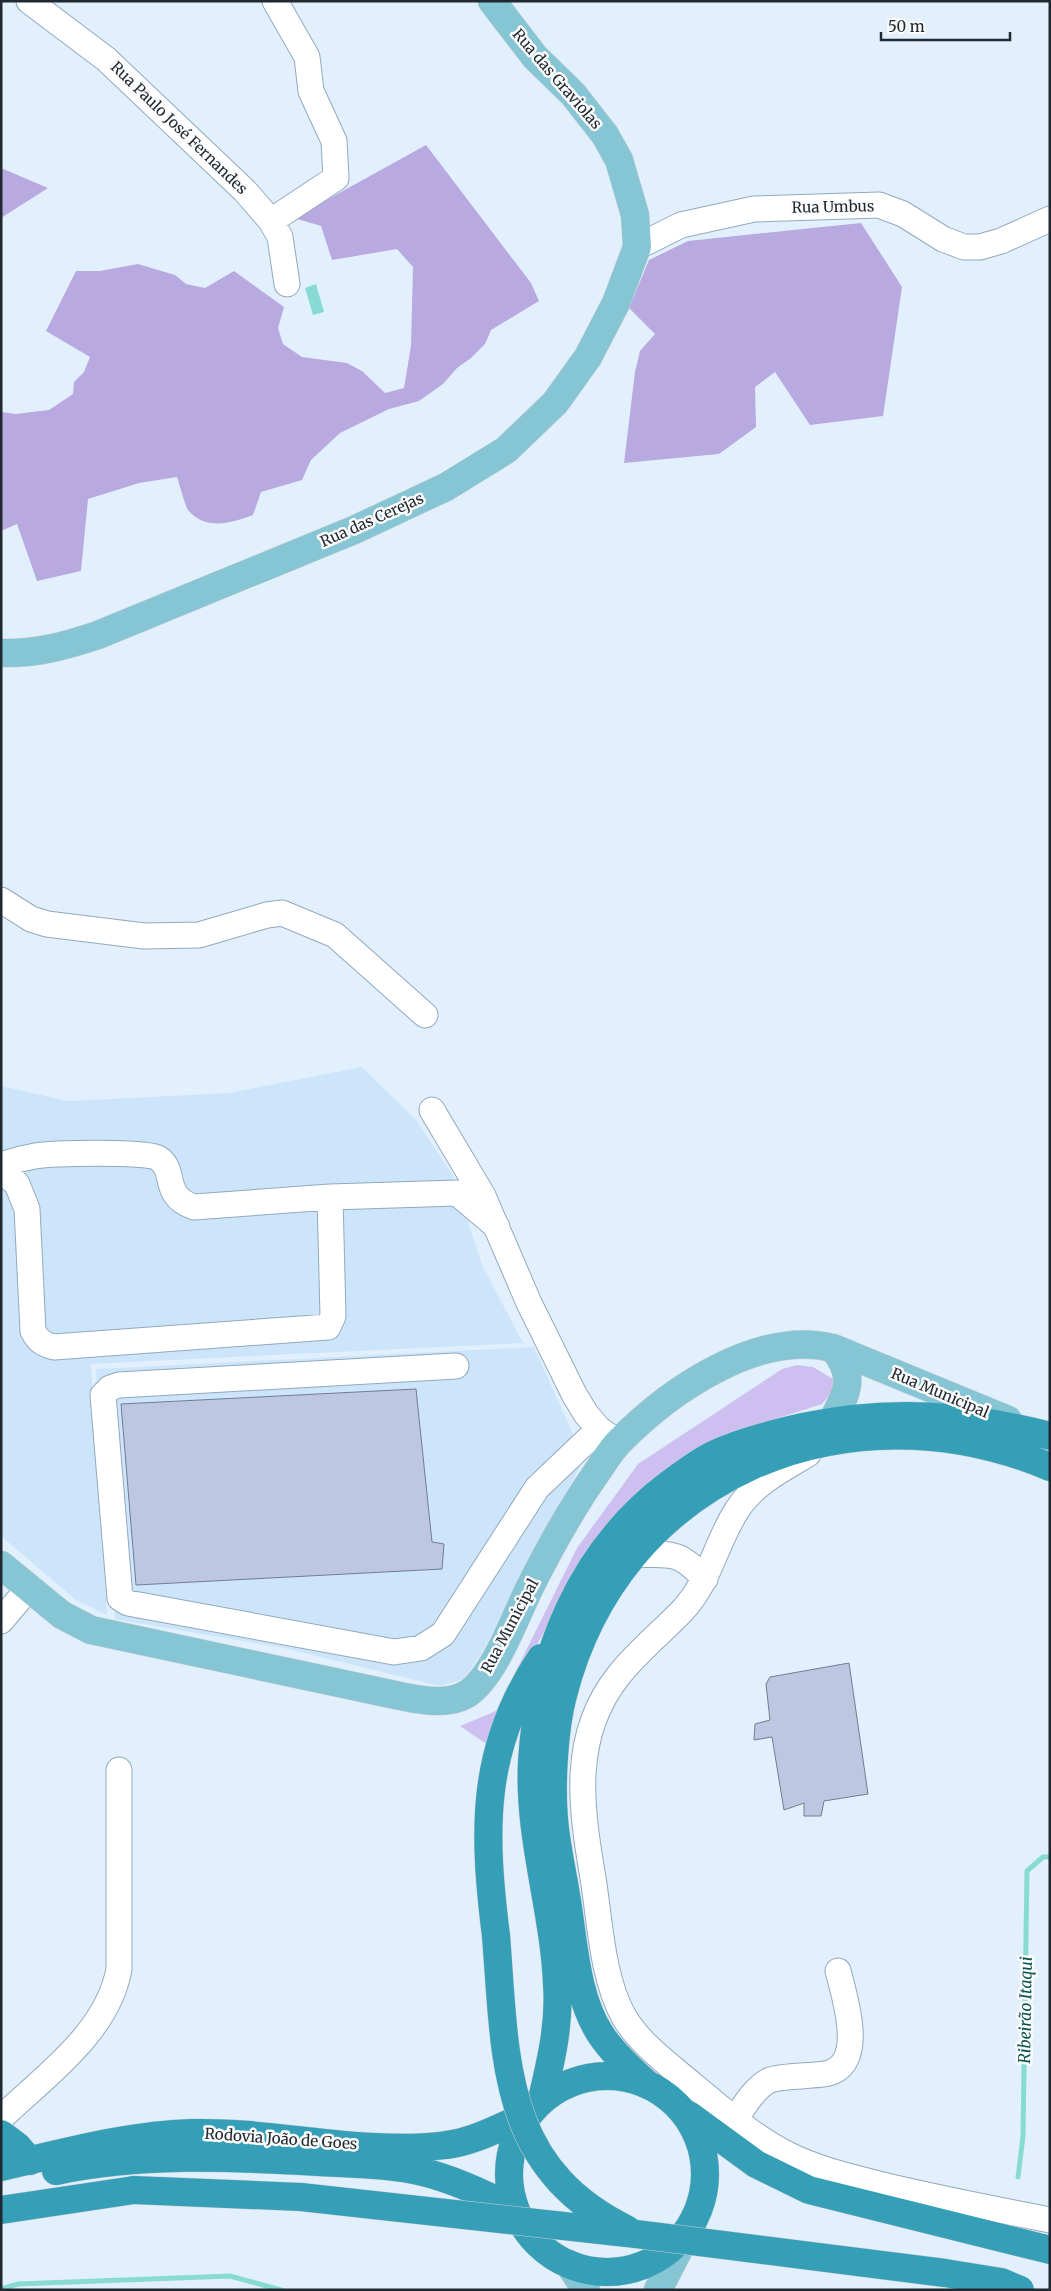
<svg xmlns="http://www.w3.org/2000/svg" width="1051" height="2291" viewBox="0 0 1051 2291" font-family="Merriweather,serif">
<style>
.built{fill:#cde5fa}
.green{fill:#cdc0f0}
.forest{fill:#b8a9e1}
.water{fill:#88dbd5}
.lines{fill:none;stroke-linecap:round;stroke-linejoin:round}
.stream{stroke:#88dbd5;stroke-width:5}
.building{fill:#bec7e2;stroke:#737b93}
.minor-casing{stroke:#92a9bd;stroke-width:27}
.major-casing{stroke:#ced0d2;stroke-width:29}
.highway-casing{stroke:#ced0d2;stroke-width:29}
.minor{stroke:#fff;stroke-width:25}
.major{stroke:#86c5d4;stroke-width:28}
.highway{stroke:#359fb8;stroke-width:28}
.highway-bridge-casing{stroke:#ced0d2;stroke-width:29;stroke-linecap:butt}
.highway-bridge{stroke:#359fb8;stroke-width:28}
.labels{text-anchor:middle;stroke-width:5;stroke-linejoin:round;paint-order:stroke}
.street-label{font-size:15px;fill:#202931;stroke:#fbfbfb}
.water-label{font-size:16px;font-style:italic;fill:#085450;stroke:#fbfbfb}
</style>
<rect width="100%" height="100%" fill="#e2f0fd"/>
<path class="built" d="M 362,1067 L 416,1120 L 452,1174 L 483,1267 L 523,1343 L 91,1364 L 107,1615 L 76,1600 L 1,1536 L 1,1086 L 68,1101 L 229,1093 Z
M 534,1347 L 584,1459 L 480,1656 L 464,1679 L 440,1686 L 284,1648 L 115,1619 L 96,1369 Z"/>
<path class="green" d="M 797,1365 L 813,1367 L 833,1379 L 833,1391 L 822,1404 L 730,1434 L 650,1481 L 589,1552 L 536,1646 L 488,1745 L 460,1726 L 496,1711 L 577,1548 L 638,1464 L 782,1369 Z"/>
<path class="forest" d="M 426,145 L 531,283 L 539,301 L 491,330 L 485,344 L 471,358 L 457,368 L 443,384 L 419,401 L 389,409 L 340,433 L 311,460 L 302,480 L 261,492 L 253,515 C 232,523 205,531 188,510 C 186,508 179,483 177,477 L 139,483 L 88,499 L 81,571 L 37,581 L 17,524 L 1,531 L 1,412 L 16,414 L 49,410 L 73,394 L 74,382 L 84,372 L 90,357 L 46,331 L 76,271 L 100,271 L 138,264 L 175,275 L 186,284 L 205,288 L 234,271 L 284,307 L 278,328 L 283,344 L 302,357 L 347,363 L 362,371 L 385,393 L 404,388 L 411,346 L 413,267 L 397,249 L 332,260 L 321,226 L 294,218 Z
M 1,168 L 48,188 L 1,218 Z
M 861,223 L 902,287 L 883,416 L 810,425 L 775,372 L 755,387 L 756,427 L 719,454 L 624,463 L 635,372 L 640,351 L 655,334 L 629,308 L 649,260 L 688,241 Z"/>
<path class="water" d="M 316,284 L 324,312 L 313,315 L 305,288 Z"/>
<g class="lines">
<path class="stream" d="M 1018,2177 L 1023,2136 L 1027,1871 L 1043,1857 L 1050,1857
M 1,2289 L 18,2284 L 230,2276 L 281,2290"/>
</g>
<path class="building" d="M 416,1389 L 432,1542 L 444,1544 L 442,1569 L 136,1585 L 121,1404 Z
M 849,1663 L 868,1794 L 824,1801 L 821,1816 L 804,1816 L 804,1803 L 784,1810 L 772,1737 L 754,1740 L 755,1724 L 770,1720 L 766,1684 L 770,1677 Z"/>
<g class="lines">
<defs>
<path id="minor" d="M 29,1 L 106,59 L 245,191 L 271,221 L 280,237 L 287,284
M 271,221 L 336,178 L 334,141 L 311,91 L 307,57 L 275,1
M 637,247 L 681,225 L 754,209 L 879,205 L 903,214 L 943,239 L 964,247 L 980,247 L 1001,241 L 1050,219
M 1,900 L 31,919 L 47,924 L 144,936 L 199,935 L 267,915 L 282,913 L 335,935 L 425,1015
M 432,1110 L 483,1196 L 529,1303 L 574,1394 L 586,1414 L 599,1429 L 612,1438
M 1,1165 C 12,1161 23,1158 35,1156 C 51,1153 147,1151 158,1158 C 178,1171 160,1195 194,1207 L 330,1197
M 1,1171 L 17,1184 L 27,1209 L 33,1331 C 38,1341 43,1344 54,1347 L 328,1327 L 333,1316 L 330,1197 L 457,1193 L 497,1227
M 456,1366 L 119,1385 L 110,1388 L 103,1395 L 120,1598 L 128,1603 L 394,1652 L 421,1648 L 443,1634 L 537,1488 L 599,1429
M 808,1454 C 783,1469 753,1484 737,1510 C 716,1542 710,1581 683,1610 C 662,1632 638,1651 619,1675 C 570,1736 581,1807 593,1878 C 600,1921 602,1978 624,2017 C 640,2044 668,2064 693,2085 C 723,2110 754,2138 789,2155 C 815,2168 844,2175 871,2182 C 930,2197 990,2208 1050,2220
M 633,1555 C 671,1554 678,1550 705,1579
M 1,1621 L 28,1589
M 1,2118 C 45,2076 108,2032 119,1969 L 119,1770
M 735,2120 C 744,2106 755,2087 770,2080 C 780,2076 811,2076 824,2074 C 868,2068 845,1998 838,1971"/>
<path id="major" d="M 1,653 C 36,654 65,646 98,635 L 354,530 L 446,487 L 506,450 L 555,403 L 588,357 L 616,303 L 637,247 L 635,215 L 619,160 L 605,135 L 573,94 L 535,57 L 492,1
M 832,1421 C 848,1392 856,1376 833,1348
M 1,1565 L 62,1615 L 91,1630 L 400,1696 C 421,1700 447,1706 467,1694 C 494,1677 516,1615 530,1587 C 550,1547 571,1509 597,1472 C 604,1462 611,1450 619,1442 C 669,1391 758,1329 833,1348 L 1008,1420
M 569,2264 L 586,2290
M 658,2290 L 693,2222"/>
<path id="highway" d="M 496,1936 C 483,1832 480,1749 541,1658
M509 2174a98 98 0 1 1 196 0a98 98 0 1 1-196 0Z
M 647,2084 C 630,2069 613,2053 601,2035 C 575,1996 574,1940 566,1895 C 562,1870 556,1844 554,1819 C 551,1784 554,1729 563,1695 C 619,1475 846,1381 1050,1467
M 542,2099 C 551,2061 560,2023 557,1984 C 554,1910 528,1837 532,1762 C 538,1655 581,1551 668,1485 C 683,1474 699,1461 717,1453 C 744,1441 773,1434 803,1427 C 889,1409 965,1414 1050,1436
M 689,2115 L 756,2164 L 809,2190 L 1050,2250
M 1,2134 L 17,2146 L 30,2161
M 1,2167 C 64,2153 127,2135 192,2133 C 275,2131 365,2156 446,2145 C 474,2142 502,2126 528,2115
M 56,2171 C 142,2153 231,2157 318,2162 C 352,2164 389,2164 423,2172 C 456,2180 485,2195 515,2209
M 1,2210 L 134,2190"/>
</defs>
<use href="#minor" class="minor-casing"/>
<use href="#major" class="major-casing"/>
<use href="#highway" class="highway-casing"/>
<use href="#minor" class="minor"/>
<use href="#major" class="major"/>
<use href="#highway" class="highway"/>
<defs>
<path id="highway-bridge" d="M 496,1936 C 506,2060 500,2168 628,2230
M 134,2190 L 301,2197 L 636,2234 L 945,2273 L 1001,2282 L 1020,2290"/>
</defs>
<use href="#highway-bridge" class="highway-bridge-casing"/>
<use href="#highway-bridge" class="highway-bridge"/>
</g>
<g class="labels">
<g class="street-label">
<text transform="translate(557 79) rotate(49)" y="5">Rua das Graviolas</text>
<text transform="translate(179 128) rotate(44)" y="5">Rua Paulo José Fernandes</text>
<text transform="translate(833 207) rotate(-1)" y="5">Rua Umbus</text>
<text transform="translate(372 520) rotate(-24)" y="5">Rua das Cerejas</text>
<text transform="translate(940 1393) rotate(23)" y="5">Rua Municipal</text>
<text transform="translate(510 1626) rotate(-62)" y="5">Rua Municipal</text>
<text transform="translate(281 2139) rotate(4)" y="5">Rodovia João de Goes</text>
</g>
<g class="water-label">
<text transform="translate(1025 2010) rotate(-89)" y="6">Ribeirão Itaqui</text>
</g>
</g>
<rect width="1051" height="2291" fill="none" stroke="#202931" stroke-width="5"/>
<path d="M881 32v8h129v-8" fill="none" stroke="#202931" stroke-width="2.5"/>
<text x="888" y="32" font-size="15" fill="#202931" stroke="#fbfbfb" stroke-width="4" paint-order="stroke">50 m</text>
</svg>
